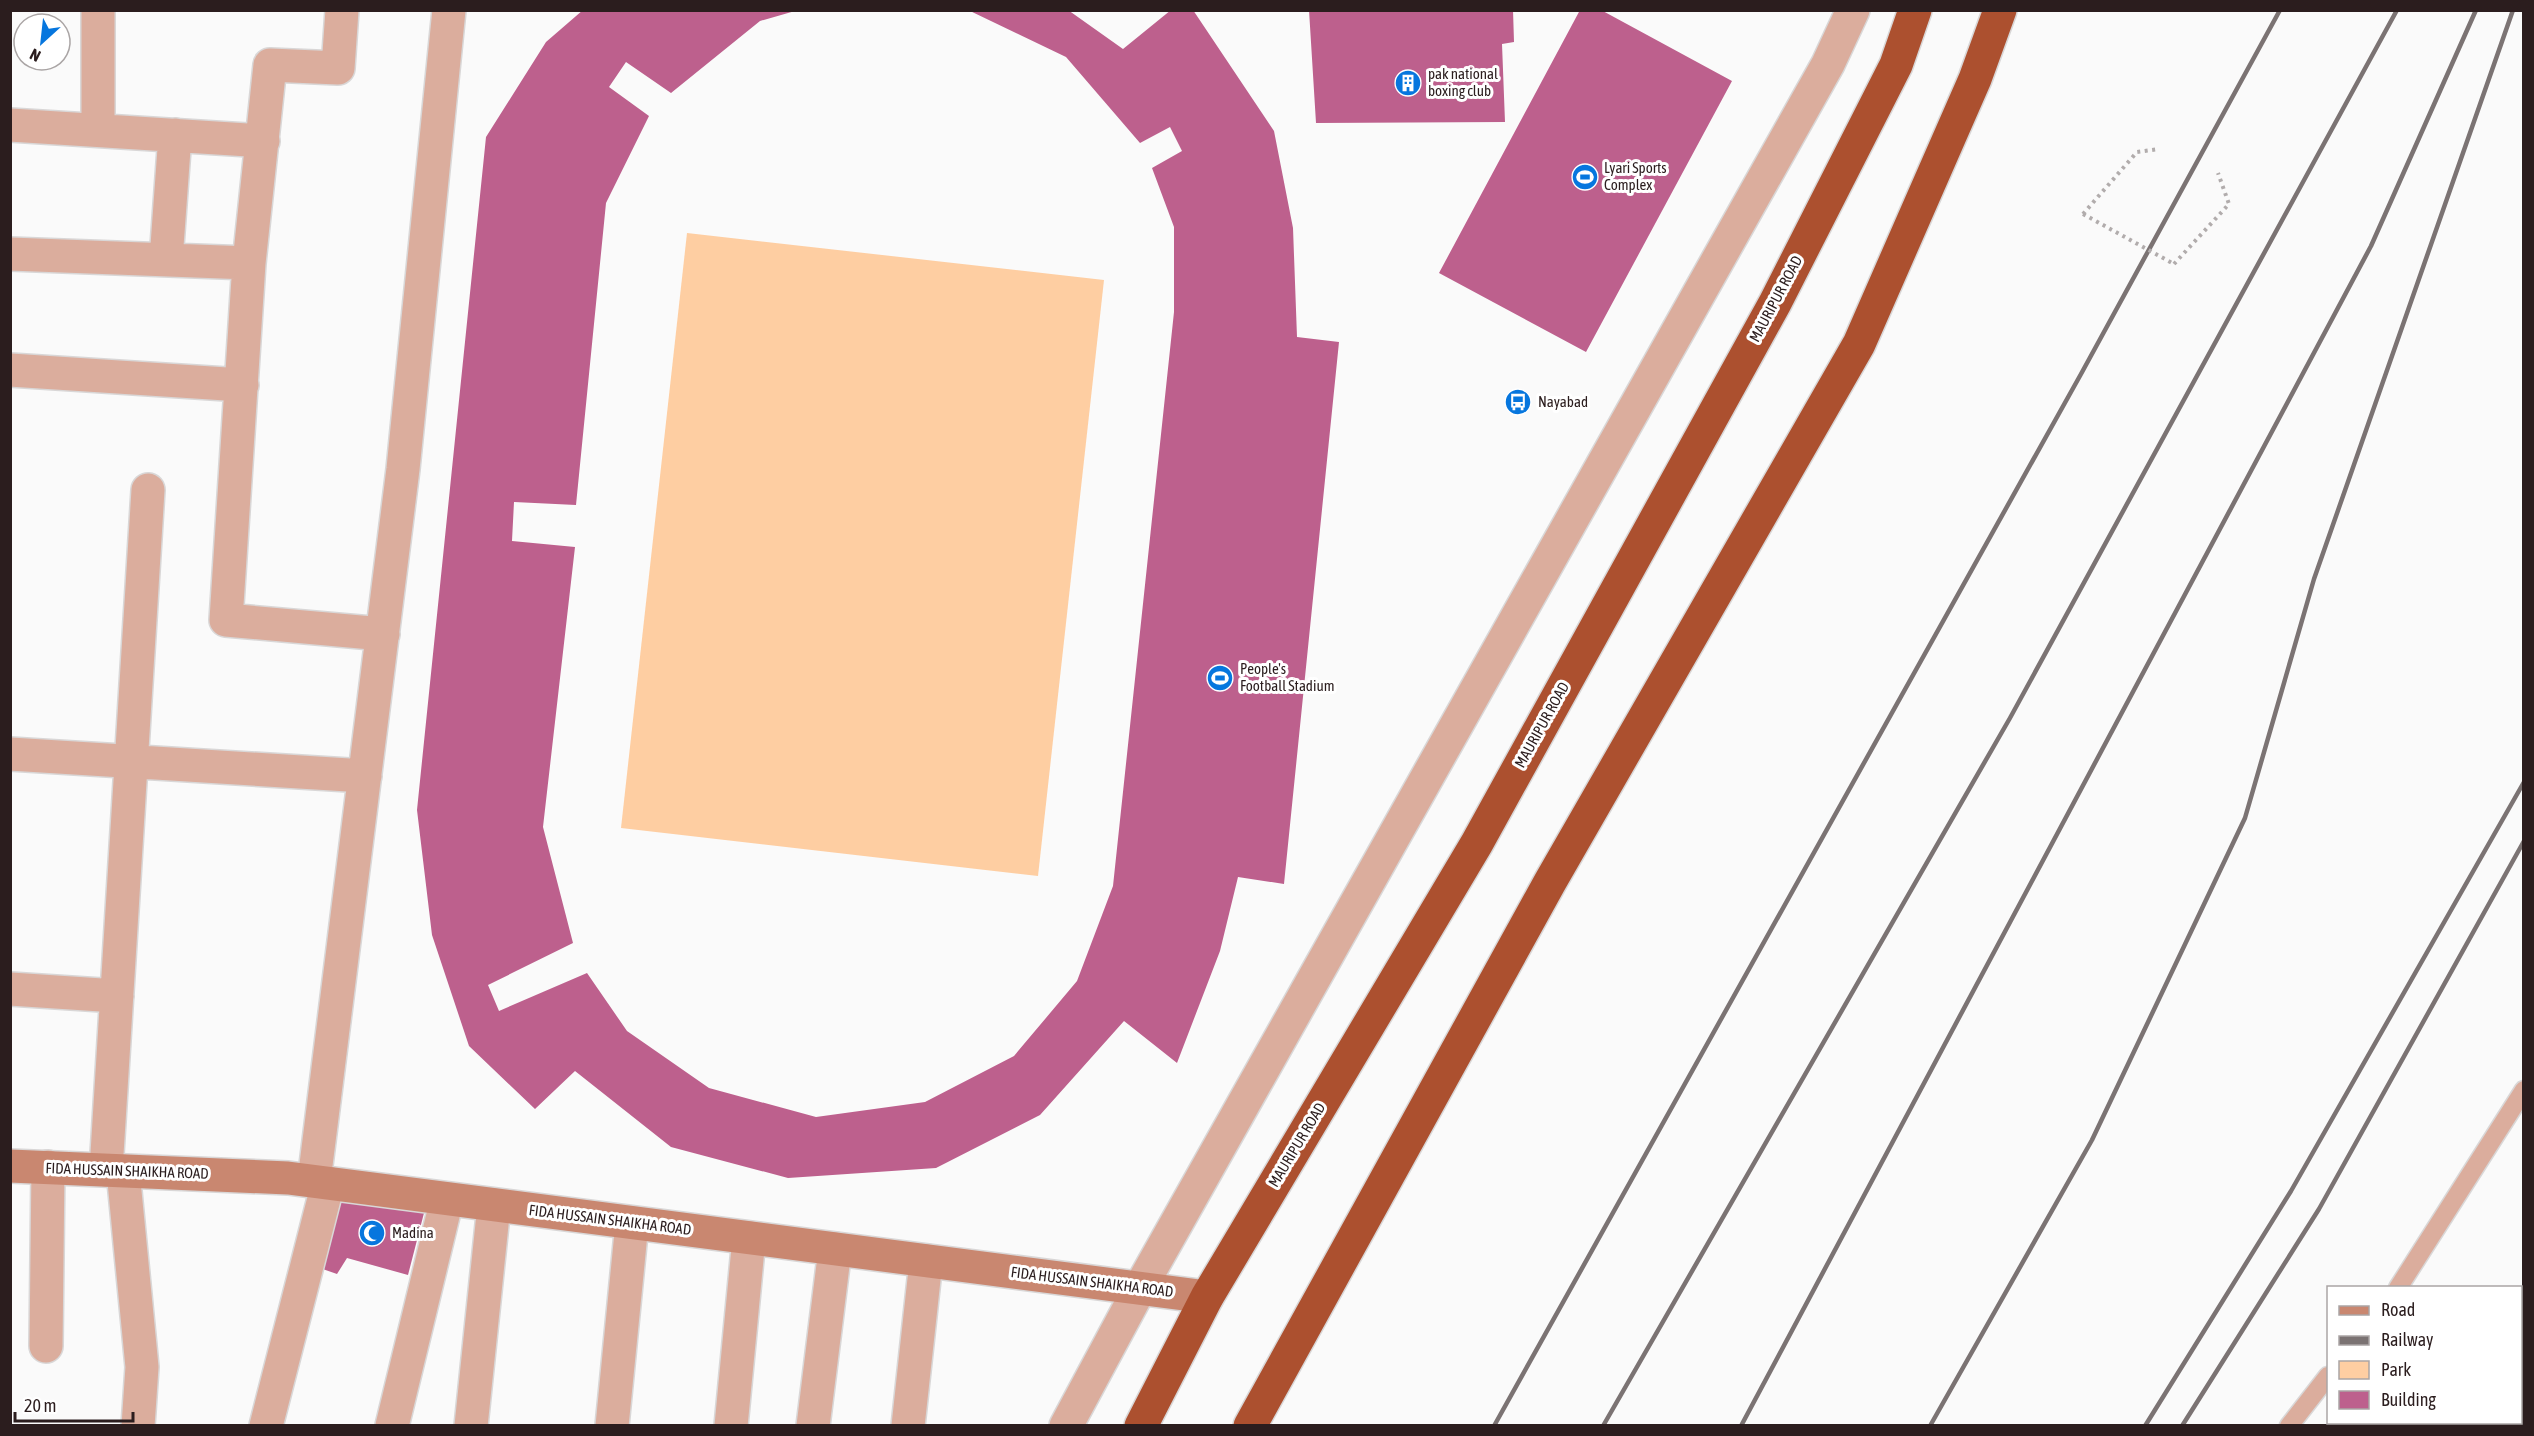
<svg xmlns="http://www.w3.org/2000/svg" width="2534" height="1436" viewBox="0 0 2534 1436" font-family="'Asap Condensed',sans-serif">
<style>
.green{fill:#fecea2}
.building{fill:#bd608d}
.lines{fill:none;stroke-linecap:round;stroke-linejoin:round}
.lane-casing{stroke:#d9d7d7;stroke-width:21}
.street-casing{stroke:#d9d7d7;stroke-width:36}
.secondary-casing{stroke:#d9d7d7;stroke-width:36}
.highway-casing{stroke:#d9d7d7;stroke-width:36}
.path{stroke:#b1acac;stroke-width:4;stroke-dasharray:3 4.5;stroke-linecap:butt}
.lane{stroke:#dbad9d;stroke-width:18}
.street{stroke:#dbad9d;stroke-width:33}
.secondary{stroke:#c98770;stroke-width:33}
.highway{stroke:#ac502f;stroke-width:33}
.rail{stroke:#7b7373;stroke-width:4.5}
.path-bridge{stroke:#b1acac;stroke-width:4;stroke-dasharray:3 4.5;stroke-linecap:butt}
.labels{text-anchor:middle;stroke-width:6;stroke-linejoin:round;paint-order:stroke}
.poi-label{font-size:15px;fill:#2b1d1e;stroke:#fff;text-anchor:start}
.street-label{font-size:15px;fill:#2b1d1e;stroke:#fff}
</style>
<rect width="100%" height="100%" fill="#fafafa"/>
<path class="green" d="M 687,233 L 1104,280 L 1038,876 L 621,828 Z"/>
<path class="building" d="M 583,10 L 795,11 L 760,21 L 671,93 L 626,62 L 609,87 L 649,116 L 606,203 L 576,505 L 514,502 L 512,541 L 575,547 L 543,827 L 573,943 L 488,985 L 499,1011 L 587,973 L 627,1031 L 709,1088 L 816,1117 L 925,1102 L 1014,1056 L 1077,981 L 1113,886 L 1174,312 L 1174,227 L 1152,168 L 1182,151 L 1170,127 L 1140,143 L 1066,57 L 968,10 L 1068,10 L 1123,49 L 1171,10 L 1193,10 L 1274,131 L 1293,228 L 1297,337 L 1339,342 L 1284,884 L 1238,877 L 1220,951 L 1177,1063 L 1124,1021 L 1040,1115 L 936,1168 L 788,1178 L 671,1147 L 575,1071 L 535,1109 L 469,1046 L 432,935 L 417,810 L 486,137 L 546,42 Z
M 1309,10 L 1513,10 L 1514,42 L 1502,44 L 1505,122 L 1316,123 Z
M 1580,10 L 1601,10 L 1732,81 L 1586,352 L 1439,273 Z
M 336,1196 L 424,1213 L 408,1275 L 347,1258 L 337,1274 L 314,1266 Z"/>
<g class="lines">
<defs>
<path id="lane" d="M 2398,1288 L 2524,1090
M 2289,1426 L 2328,1376"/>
<path id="street" d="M 342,10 L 338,68 L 270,65 L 249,263 L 226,620 L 383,634
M 10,125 L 263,141
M 98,130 L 98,10
M 10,254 L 249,263
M 166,260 L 175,135
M 10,370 L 242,385
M 10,754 L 365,776
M 10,989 L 117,996
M 106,1170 L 148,490
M 123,1171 L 142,1367 L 138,1426
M 314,1181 L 403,469 L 449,10
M 46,1346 L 48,1167
M 266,1426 L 328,1183
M 392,1426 L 447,1199
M 471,1426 L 494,1205
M 612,1426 L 632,1223
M 731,1426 L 749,1238
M 813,1426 L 835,1249
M 908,1426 L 926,1261
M 1066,1426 L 1140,1288 L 1828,64 L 1853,10"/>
<path id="secondary" d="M 10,1166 L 288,1178 L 1207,1297"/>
<path id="highway" d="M 1141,1426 L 1207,1297 L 1477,843 L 1775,303 L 1896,65 L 1915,10
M 1250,1426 L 1550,882 L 1859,344 L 1975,79 L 2000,10"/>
</defs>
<use href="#lane" class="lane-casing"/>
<use href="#street" class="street-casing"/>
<use href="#secondary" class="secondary-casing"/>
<use href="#highway" class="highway-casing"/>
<path class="path" d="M 2083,214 L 2137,152 L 2159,149
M 2174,264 L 2229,204 L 2218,173"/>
<use href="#lane" class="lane"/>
<use href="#street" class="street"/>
<use href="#secondary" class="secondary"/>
<use href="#highway" class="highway"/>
<path class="rail" d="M 1494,1426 L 2081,374 L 2280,10
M 1603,1426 L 2010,718 L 2397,10
M 1741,1426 L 2371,246 L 2476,10
M 1930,1426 L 2092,1140 L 2245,818 L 2314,579 L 2513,10
M 2145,1426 L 2291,1191 L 2524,782
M 2182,1426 L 2319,1209 L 2524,841"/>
<path class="path-bridge" d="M 2083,214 L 2174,264"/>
</g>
<defs>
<symbol id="building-disc" viewBox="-11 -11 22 22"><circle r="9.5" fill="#0676de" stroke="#fff"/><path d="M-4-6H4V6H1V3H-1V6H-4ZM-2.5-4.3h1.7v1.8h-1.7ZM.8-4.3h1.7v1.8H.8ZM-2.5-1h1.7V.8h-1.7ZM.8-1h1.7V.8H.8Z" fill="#fff"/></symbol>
<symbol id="stadium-disc" viewBox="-11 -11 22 22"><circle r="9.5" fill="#0676de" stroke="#fff"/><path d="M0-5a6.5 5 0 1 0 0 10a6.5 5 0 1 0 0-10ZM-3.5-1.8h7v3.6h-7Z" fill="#fff"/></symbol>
<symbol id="bus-disc" viewBox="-11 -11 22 22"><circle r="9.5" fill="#0676de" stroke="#fff"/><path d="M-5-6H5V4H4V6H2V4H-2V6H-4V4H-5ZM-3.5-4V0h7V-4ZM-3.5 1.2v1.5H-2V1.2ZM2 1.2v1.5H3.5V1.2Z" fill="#fff"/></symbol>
<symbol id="mosque-disc" viewBox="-11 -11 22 22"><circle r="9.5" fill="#0676de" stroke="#fff"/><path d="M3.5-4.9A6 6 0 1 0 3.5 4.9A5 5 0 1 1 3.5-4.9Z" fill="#fff"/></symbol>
</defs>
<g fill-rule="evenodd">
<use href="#building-disc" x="1393" y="68" width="30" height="30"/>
<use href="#stadium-disc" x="1570" y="162" width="30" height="30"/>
<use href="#bus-disc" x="1503" y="387" width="30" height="30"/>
<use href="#stadium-disc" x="1205" y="663" width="30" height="30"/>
<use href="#mosque-disc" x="357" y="1218" width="30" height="30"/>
</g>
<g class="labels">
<g class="poi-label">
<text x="1428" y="79">pak national<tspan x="1428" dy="17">boxing club</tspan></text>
<text x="1604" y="173">Lyari Sports<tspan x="1604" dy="17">Complex</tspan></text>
<text x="1538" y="407">Nayabad</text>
<text x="1240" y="674">People's<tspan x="1240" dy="17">Football Stadium</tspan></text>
<text x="392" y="1238">Madina</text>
</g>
<g class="street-label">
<text transform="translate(1776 299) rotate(-62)" y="5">MAURIPUR ROAD</text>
<text transform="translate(1542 725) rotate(-61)" y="5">MAURIPUR ROAD</text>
<text transform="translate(1297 1145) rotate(-59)" y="5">MAURIPUR ROAD</text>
<text transform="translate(127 1171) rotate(2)" y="5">FIDA HUSSAIN SHAIKHA ROAD</text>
<text transform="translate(610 1220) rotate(7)" y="5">FIDA HUSSAIN SHAIKHA ROAD</text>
<text transform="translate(1092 1282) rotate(7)" y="5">FIDA HUSSAIN SHAIKHA ROAD</text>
</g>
</g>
<rect width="2534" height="1436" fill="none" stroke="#2b1d1e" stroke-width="24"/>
<rect x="2327" y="1286" width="195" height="138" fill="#ffffff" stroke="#aaa5a5" stroke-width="1.5"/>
<rect x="2339" y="1306" width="30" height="9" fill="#c98770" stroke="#aaa5a5" stroke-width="1.5"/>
<text x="2381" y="1316" font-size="18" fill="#2b1d1e">Road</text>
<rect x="2339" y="1336" width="30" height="9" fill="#7b7373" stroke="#aaa5a5" stroke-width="1.5"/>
<text x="2381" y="1346" font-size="18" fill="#2b1d1e">Railway</text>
<rect x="2339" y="1361" width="30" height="18" fill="#fecea2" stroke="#aaa5a5" stroke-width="1.5"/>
<text x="2381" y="1376" font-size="18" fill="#2b1d1e">Park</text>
<rect x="2339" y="1391" width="30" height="18" fill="#bd608d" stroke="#aaa5a5" stroke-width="1.5"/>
<text x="2381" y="1406" font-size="18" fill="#2b1d1e">Building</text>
<g transform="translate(42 42) rotate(207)"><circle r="28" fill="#ffffff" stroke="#aaa5a5" stroke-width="1.5"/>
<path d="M0-4.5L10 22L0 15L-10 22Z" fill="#0676de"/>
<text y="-9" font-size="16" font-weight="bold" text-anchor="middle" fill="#2b1d1e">N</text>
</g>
<path d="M15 1412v9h118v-9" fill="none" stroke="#2b1d1e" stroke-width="3"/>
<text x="24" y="1412" font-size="18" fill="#2b1d1e" stroke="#ffffff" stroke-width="4.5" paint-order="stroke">20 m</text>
</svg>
